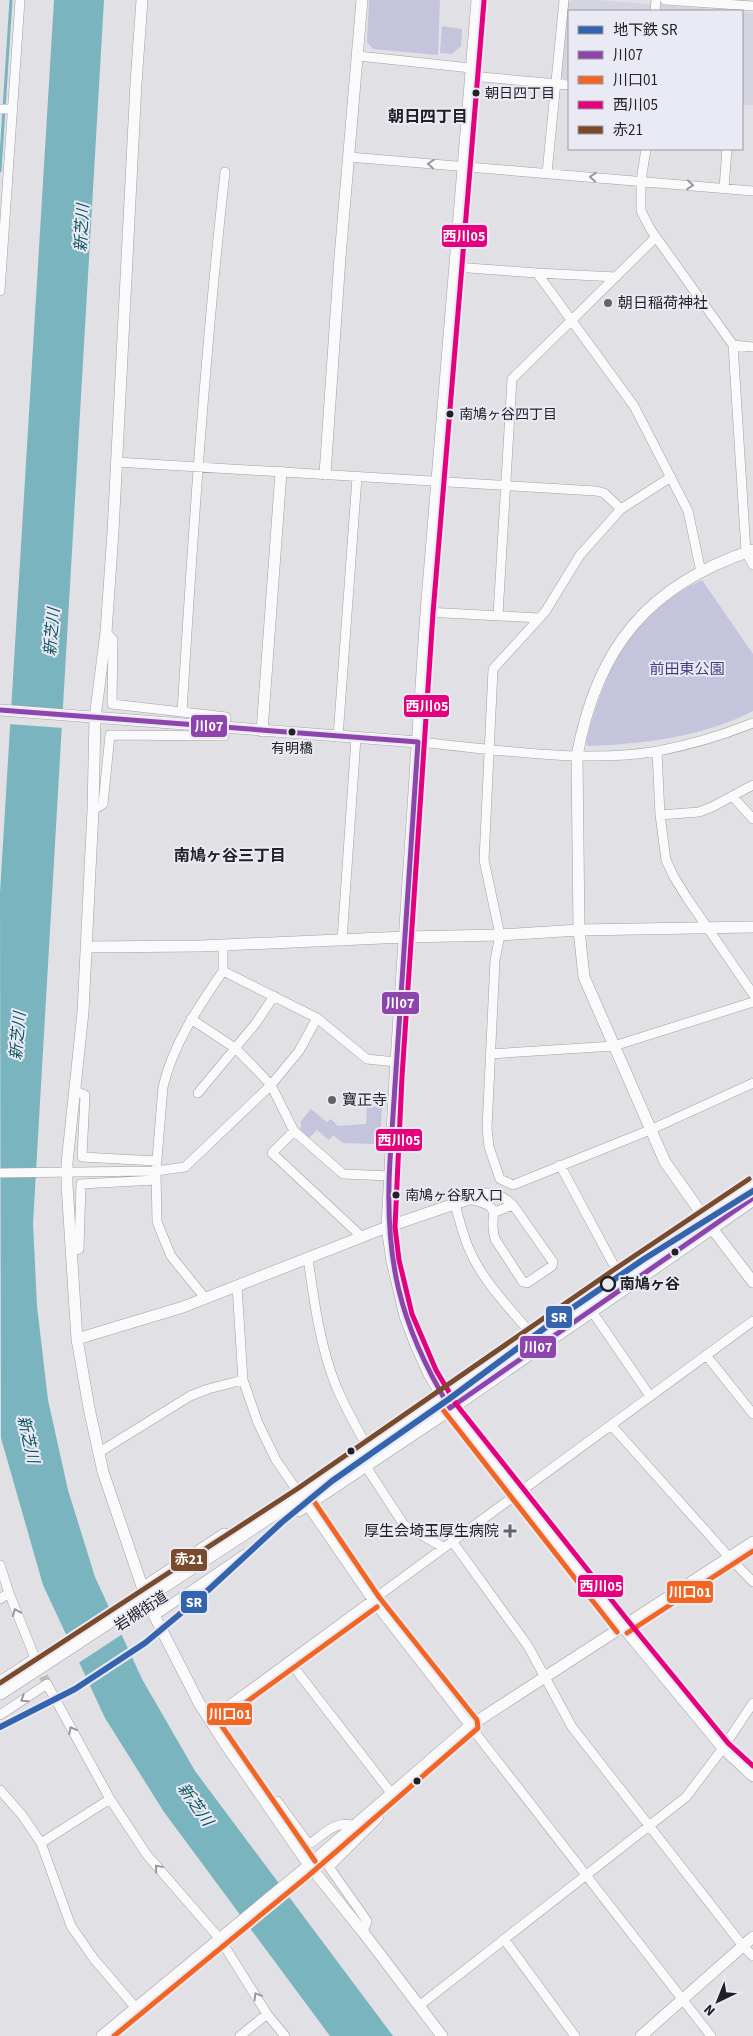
<svg xmlns="http://www.w3.org/2000/svg" width="753" height="2036" viewBox="0 0 753 2036" font-family="'Source Sans 3','Noto Sans JP',sans-serif">
<style>
.built{fill:#d4d4e0}
.green{fill:#c5c4dd}
.water{fill:#7ab4be}
.pier{fill:#e0e0e5}
.lines{fill:none;stroke-linecap:round;stroke-linejoin:round}
.stream{stroke:#7ab4be;stroke-width:3}
.minor-tunnel{stroke:#bababf;stroke-width:9;stroke-dasharray:9 4.5;stroke-linecap:butt}
.minor-casing{stroke:#a1a1a5;stroke-width:10}
.tertiary-casing{stroke:#a1a1a5;stroke-width:12}
.trunk-casing{stroke:#a1a1a5;stroke-width:16}
.minor{stroke:#fafafb;stroke-width:9}
.tertiary{stroke:#fafafb;stroke-width:11}
.trunk{stroke:#fafafb;stroke-width:15}
.bus-1-casing{stroke:#eaeaf5;stroke-width:9}
.bus-2-casing{stroke:#eaeaf5;stroke-width:9}
.bus-3-casing{stroke:#eaeaf5;stroke-width:9}
.bus-4-casing{stroke:#eaeaf5;stroke-width:9}
.bus-1{stroke:#8e44ad;stroke-width:5}
.bus-2{stroke:#f26522;stroke-width:5}
.bus-3{stroke:#e5007d;stroke-width:5}
.bus-4{stroke:#7a4b2a;stroke-width:5}
.metro-1-casing{stroke:#eaeaf5;stroke-width:10}
.metro-1{stroke:#3564af;stroke-width:6}
.oneway{stroke:#98989b}
.bus-dot{fill:#212125;stroke:#eaeaf5;stroke-width:2}
.poi-dot{fill:#646468;stroke:#eaeaf5;stroke-width:2}
.stop-dot{fill:#eaeaf5;stroke:#212125;stroke-width:2.5}
.labels{text-anchor:middle;stroke-width:4;stroke-linejoin:round;paint-order:stroke}
.bus-label{font-size:14px;fill:#212125;stroke:#eaeaf5;text-anchor:start}
.poi-label{font-size:15px;fill:#212125;stroke:#eaeaf5;text-anchor:start}
.park-label{font-size:15px;fill:#463d82;stroke:#eaeaf5}
.stop-label{font-size:15px;font-weight:bold;fill:#212125;stroke:#eaeaf5;text-anchor:start}
.street-label{font-size:15px;fill:#212125;stroke:#eaeaf5}
.neighbourhood-label{font-size:16px;font-weight:bold;fill:#212125;stroke:#eaeaf5}
.water-label{font-size:16px;font-style:italic;fill:#0e5660;stroke:#eaeaf5}
.line-badge{stroke:#eaeaf5;stroke-width:2}
.badge-label{font-size:14px;text-anchor:middle;font-weight:bold;fill:#fff}
</style>
<rect width="100%" height="100%" fill="#e0e0e5"/>
<path class="built" d="M 571,0 L 598,0 L 736,11 L 569,11 L 569,80 L 564,80 L 560,76 L 568,3 Z
M 742,12 L 753,13 L 753,105 L 742,105 Z"/>
<path class="green" d="M 369,0 L 440,0 L 438,55 L 373,49 L 367,42 Z
M 442,26 L 462,29 L 461,46 L 452,54 L 440,53 Z
M 702,580 L 753,654 L 753,711 C 702,737 644,744 588,746 L 586,742 C 606,669 630,614 702,580 Z
M 367,1106 L 382,1107 L 380,1140 L 375,1144 L 343,1143 L 333,1135 L 329,1140 L 317,1130 L 307,1140 L 300,1134 L 301,1121 L 311,1109 L 327,1122 L 331,1119 L 338,1126 L 366,1124 Z"/>
<path class="water" d="M 54,0 L 104,0 L 33,1223 L 37,1306 L 48,1400 L 68,1490 L 95,1577 L 142,1679 L 195,1771 L 393,2036 L 330,2036 L 164,1812 L 105,1718 L 43,1585 L 1,1438 L 0,893 Z"/>
<path class="pier" d="M 9,706 L 64,710 L 63,728 L 8,724 Z
M 113,1608 L 124,1633 L 77,1664 L 65,1640 Z"/>
<g class="lines">
<path class="stream" d="M 0,171 L 11,0"/>
<path class="minor-tunnel" d="M 38,1664 L 47,1684"/>
<defs>
<path id="minor" d="M 665,0 L 753,6
M 655,11 L 656,0
M 358,56 L 471,68
M 471,76 L 569,85
M 0,109 L 12,109
M 646,149 L 641,181 L 641,211 L 651,230 L 733,345 L 753,347
M 349,157 L 753,191
M 547,173 L 564,0
M 724,188 L 727,149
M 455,267 L 537,273 L 634,406 L 688,511 L 701,572
M 537,273 L 616,277
M 0,291 L 20,0
M 733,345 L 746,552 L 753,565
M 116,462 L 596,491 L 604,493 L 621,509
M 671,477 L 621,509 L 580,555 L 545,612 L 493,669 L 484,860 L 500,935 L 495,960 L 487,1128 L 489,1147 L 500,1179 L 513,1185 L 650,1130 L 753,1083
M 426,612 L 539,618
M 498,615 L 512,379 L 656,237
M 182,712 C 193,532 205,352 225,172
M 338,737 L 357,477
M 418,742 C 493,749 584,764 658,751 C 690,745 723,735 753,723
M 657,751 L 660,815 L 666,860 L 674,877 L 687,898 L 753,994
M 733,797 L 753,819
M 93,810 L 103,804 L 110,735 L 224,736 L 226,717 L 112,704 L 113,640 L 106,632
M 660,815 L 699,812 L 712,807 L 753,785
M 342,940 L 356,738
M 223,945 L 223,971 L 317,1018 L 367,1059 L 396,1062
M 191,1019 L 235,1048 L 253,1066 L 271,1085 L 294,1131 L 343,1174 L 390,1176
M 490,1054 L 614,1046 L 753,1002
M 76,1091 L 85,1095 L 82,1157 L 157,1161
M 198,1093 L 256,1023 L 274,996
M 294,1131 L 272,1153 L 362,1237
M 560,1165 L 619,1275
M 0,1173 L 156,1171 L 185,1167 L 271,1085 L 299,1051 L 317,1018
M 481,1193 C 495,1192 503,1196 513,1205 L 553,1262 L 552,1266 L 527,1283 L 523,1282 L 495,1239 C 487,1214 507,1207 469,1199 Z
M 455,1204 C 459,1219 463,1235 469,1249 C 483,1282 510,1308 532,1335
M 495,1212 L 513,1205
M 71,1252 L 79,1249 L 81,1184 L 156,1180
M 308,1258 C 314,1301 320,1346 336,1386 C 345,1408 357,1428 368,1448
M 237,1286 L 243,1380 L 258,1423 L 276,1460 L 373,1601 L 711,2036
M 205,1298 L 171,1256 L 157,1222 L 156,1171 L 163,1087 C 173,1044 199,1006 223,971
M 591,1310 L 650,1396
M 706,1355 L 753,1414
M 612,1426 L 729,1557 L 753,1582
M 98,1453 L 190,1396 L 208,1389 L 243,1380
M 365,1465 L 404,1525 L 443,1547
M 452,1541 L 528,1646 L 572,1727 L 743,1946 L 753,1956
M 0,1565 L 9,1593 L 35,1658 L 0,1681
M 142,1587 L 224,1533 L 238,1536
M 0,1599 L 9,1593
M 154,1616 L 245,1554
M 289,1661 L 392,1794
M 0,1715 L 47,1684 L 110,1799 L 147,1855 L 220,1939 L 267,2014 L 285,2036
M 209,1720 L 753,1321
M 0,1790 L 22,1815 L 41,1843 L 71,1926 L 94,1959 L 136,2008
M 266,1802 L 277,1801 L 307,1842 L 311,1843 C 325,1833 337,1819 355,1826
M 41,1843 L 110,1799
M 363,1932 L 367,1921 L 329,1867 L 379,1817 L 377,1807
M 504,1939 L 575,2036
M 419,2006 L 686,1797 L 723,1748 L 753,1703
M 240,2036 L 267,2014"/>
<path id="tertiary" d="M 142,0 L 136,83 L 113,532 L 106,632 L 95,718 L 93,810 L 83,1012 L 67,1163 L 67,1185 L 77,1339 L 89,1408 L 103,1472 L 144,1592
M 477,0 L 426,612 L 395,1077 L 387,1227 L 392,1261 L 405,1316 L 416,1345 L 429,1374 L 450,1408 L 623,1627 L 723,1748 L 753,1776
M 325,474 L 340,257 L 362,0
M 753,550 C 648,585 597,647 577,756 L 579,930 L 584,977 L 665,1162 L 711,1227 L 753,1282
M 0,710 L 418,742
M 262,731 L 281,472
M 87,947 L 201,946 L 405,937 L 500,935 L 579,930 L 753,927
M 77,1339 L 183,1307 L 387,1227 L 469,1199
M 152,1611 L 199,1703 L 226,1745 L 309,1865 L 363,1932 L 442,2036
M 102,2036 L 303,1870 L 471,1725 L 753,1542
M 641,2036 L 753,1937"/>
<path id="trunk" d="M 298,1509 L 436,1417 L 753,1198
M 0,1692 L 301,1495 L 619,1275 L 753,1185"/>
</defs>
<use href="#minor" class="minor-casing"/>
<use href="#tertiary" class="tertiary-casing"/>
<use href="#trunk" class="trunk-casing"/>
<use href="#minor" class="minor"/>
<use href="#tertiary" class="tertiary"/>
<use href="#trunk" class="trunk"/>
<defs>
<path id="bus-1" d="M 0,710 L 418,742
M 418,742 L 390,1160 C 384,1258 399,1324 450,1408 L 753,1198"/>
<path id="bus-2" d="M 627,1633 L 753,1551
M 315,1861 L 219,1722 L 377,1607
M 114,2036 L 308,1876 L 478,1728 L 477,1720 L 379,1597 L 311,1497 L 440,1406 L 617,1632"/>
<path id="bus-3" d="M 484,1 L 433,613 L 402,1077 L 395,1227 L 399,1260 L 412,1314 L 436,1370 L 456,1404 L 629,1622 L 728,1743 L 753,1766"/>
<path id="bus-4" d="M 0,1683 L 297,1489 L 615,1269 L 749,1179"/>
</defs>
<use href="#bus-1" class="bus-1-casing"/>
<use href="#bus-2" class="bus-2-casing"/>
<use href="#bus-3" class="bus-3-casing"/>
<use href="#bus-4" class="bus-4-casing"/>
<use href="#bus-1" class="bus-1"/>
<use href="#bus-2" class="bus-2"/>
<use href="#bus-3" class="bus-3"/>
<use href="#bus-4" class="bus-4"/>
<defs>
<path id="metro-1" d="M 0,1727 L 75,1689 L 145,1643 L 204,1594 L 281,1523 L 332,1481 L 449,1399 L 565,1313 L 644,1259 L 753,1191"/>
</defs>
<use href="#metro-1" class="metro-1-casing"/>
<use href="#metro-1" class="metro-1"/>
</g>
<defs><path id="oneway-chevron" d="M-2-3.5L2.5 0L-2 3.5" fill="none" stroke-width="1.6" stroke-linecap="round" stroke-linejoin="round" transform="scale(1.25)"/></defs>
<g class="oneway">
<use href="#oneway-chevron" transform="translate(431 164) rotate(-175)"/>
<use href="#oneway-chevron" transform="translate(593 177) rotate(-175)"/>
<use href="#oneway-chevron" transform="translate(690 185) rotate(5)"/>
<use href="#oneway-chevron" transform="translate(16 1612) rotate(-112)"/>
<use href="#oneway-chevron" transform="translate(24 1699) rotate(147)"/>
<use href="#oneway-chevron" transform="translate(72 1730) rotate(-118)"/>
<use href="#oneway-chevron" transform="translate(158 1868) rotate(-130)"/>
<use href="#oneway-chevron" transform="translate(257 1996) rotate(-121)"/>
</g>
<g class="bus-dot">
<circle cx="476" cy="93" r="4.5"/>
<circle cx="450" cy="414" r="4.5"/>
<circle cx="292" cy="732" r="4.5"/>
<circle cx="396" cy="1195" r="4.5"/>
<circle cx="675" cy="1252" r="4.5"/>
<circle cx="351" cy="1451" r="4.5"/>
<circle cx="417" cy="1781" r="4.5"/>
</g>
<g class="poi-dot">
<circle cx="608" cy="303" r="5"/>
<circle cx="332" cy="1100" r="5"/>
<path d="M507.5 1523.5h5v5h5v5h-5v5h-5v-5h-5v-5h5z"/>
</g>
<circle class="stop-dot" cx="608" cy="1284" r="7"/>
<g class="labels">
<g class="bus-label">
<text x="485" y="98">朝日四丁目</text>
<text x="459" y="419">南鳩ヶ谷四丁目</text>
<text x="292" y="753" text-anchor="middle">有明橋</text>
<text x="405" y="1200">南鳩ヶ谷駅入口</text>
</g>
<g class="poi-label">
<text x="618" y="308">朝日稲荷神社</text>
<text x="342" y="1105">寶正寺</text>
<text x="499" y="1536" text-anchor="end">厚生会埼玉厚生病院</text>
</g>
<g class="park-label">
<text x="687" y="674">前田東公園</text>
</g>
<g class="stop-label">
<text x="620" y="1289">南鳩ヶ谷</text>
</g>
<g class="street-label">
<text transform="translate(141 1611) rotate(-33)" y="5">岩槻街道</text>
</g>
<g class="neighbourhood-label">
<text x="428" y="122">朝日四丁目</text>
<text x="230" y="861">南鳩ヶ谷三丁目</text>
</g>
<g class="water-label">
<text transform="translate(81 228) rotate(-87)" y="6">新芝川</text>
<text transform="translate(51 632) rotate(-85)" y="6">新芝川</text>
<text transform="translate(17 1036) rotate(-85)" y="6">新芝川</text>
<text transform="translate(29 1439) rotate(77)" y="6">新芝川</text>
<text transform="translate(196 1804) rotate(55)" y="6">新芝川</text>
</g>
</g>
<g class="line-badge">
<rect x="441" y="224" width="47" height="24" rx="5" fill="#e5007d"/>
<rect x="403" y="694" width="47" height="24" rx="5" fill="#e5007d"/>
<rect x="190" y="714" width="38" height="24" rx="5" fill="#8e44ad"/>
<rect x="381" y="991" width="39" height="24" rx="5" fill="#8e44ad"/>
<rect x="375" y="1128" width="48" height="24" rx="5" fill="#e5007d"/>
<rect x="545" y="1305" width="28" height="24" rx="5" fill="#3564af"/>
<rect x="519" y="1335" width="38" height="24" rx="5" fill="#8e44ad"/>
<rect x="170" y="1548" width="38" height="24" rx="5" fill="#7a4b2a"/>
<rect x="577" y="1574" width="47" height="24" rx="5" fill="#e5007d"/>
<rect x="666" y="1580" width="48" height="24" rx="5" fill="#f26522"/>
<rect x="180" y="1590" width="28" height="24" rx="5" fill="#3564af"/>
<rect x="206" y="1702" width="47" height="24" rx="5" fill="#f26522"/>
</g>
<g class="badge-label">
<text x="464" y="241">西川05</text>
<text x="427" y="711">西川05</text>
<text x="209" y="731">川07</text>
<text x="400" y="1008">川07</text>
<text x="399" y="1145">西川05</text>
<text x="559" y="1322">SR</text>
<text x="538" y="1352">川07</text>
<text x="189" y="1564">赤21</text>
<text x="601" y="1591">西川05</text>
<text x="690" y="1597">川口01</text>
<text x="194" y="1607">SR</text>
<text x="230" y="1719">川口01</text>
</g>
<rect x="568" y="10" width="175" height="140" fill="#eaeaf5" stroke="#9a9aa2"/>
<rect x="578" y="26" width="25" height="8" fill="#3564af" stroke="#9a9aa2"/>
<text x="613" y="35" font-size="15" fill="#212125">地下鉄 SR</text>
<rect x="578" y="51" width="25" height="8" fill="#8e44ad" stroke="#9a9aa2"/>
<text x="613" y="60" font-size="15" fill="#212125">川07</text>
<rect x="578" y="76" width="25" height="8" fill="#f26522" stroke="#9a9aa2"/>
<text x="613" y="85" font-size="15" fill="#212125">川口01</text>
<rect x="578" y="101" width="25" height="8" fill="#e5007d" stroke="#9a9aa2"/>
<text x="613" y="110" font-size="15" fill="#212125">西川05</text>
<rect x="578" y="126" width="25" height="8" fill="#7a4b2a" stroke="#9a9aa2"/>
<text x="613" y="135" font-size="15" fill="#212125">赤21</text>
<g transform="translate(718 2001) rotate(223)" stroke="#eaeaf5" stroke-width="4" paint-order="stroke">
<path d="M0-4L9 19L0 12L-9 19Z" fill="#212125"/>
<text y="-8" font-size="14" font-weight="bold" text-anchor="middle" fill="#212125">N</text>
</g>
</svg>
